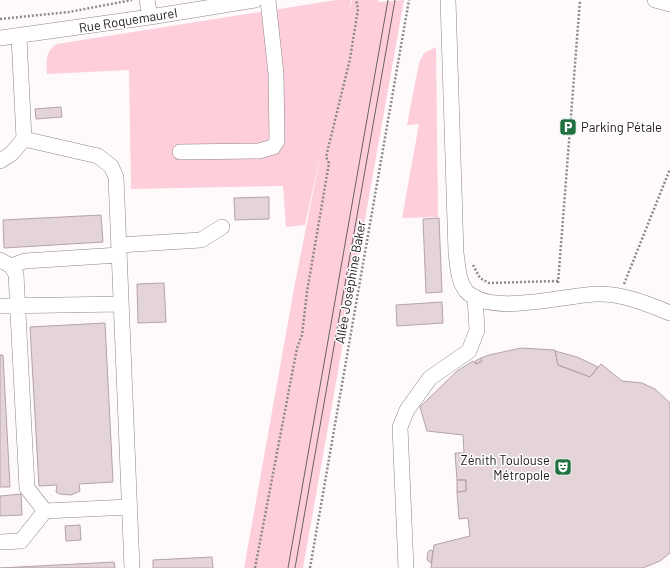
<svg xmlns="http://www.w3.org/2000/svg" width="670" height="568" viewBox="0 0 670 568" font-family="Barlow,sans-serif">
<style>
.green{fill:#fecfdb}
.building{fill:#e4d3d7;stroke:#b4a3a8}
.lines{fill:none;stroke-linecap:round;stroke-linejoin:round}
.minor-casing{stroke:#928286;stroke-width:16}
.path{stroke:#8d8889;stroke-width:2.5;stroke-dasharray:2 2;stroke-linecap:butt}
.minor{stroke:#fff;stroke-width:15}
.tram{stroke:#686264;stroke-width:1}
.labels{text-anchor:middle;stroke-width:3;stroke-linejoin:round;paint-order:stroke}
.street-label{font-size:13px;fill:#1e181a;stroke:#fff}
.poi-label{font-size:13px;fill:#1e181a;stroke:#fff;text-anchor:start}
</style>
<rect width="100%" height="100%" fill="#fefafb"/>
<path class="green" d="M 336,0 L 351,0 L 349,12 L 352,0 L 378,0 L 378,2 L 404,0 L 303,568 L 244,568 L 295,283 L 322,147 L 305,225 L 286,227 L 283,186 L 131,189 L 129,70 L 47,74 C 46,62 45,51 57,44 Z
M 436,47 L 438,217 L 402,218 L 419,124 L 407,125 L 419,63 L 424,53 Z"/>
<path class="building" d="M 61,107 L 62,117 L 36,119 L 35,109 Z
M 269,197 L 269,219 L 235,220 L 234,198 Z
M 101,215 L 103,242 L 4,248 L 3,220 Z
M 439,218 L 442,292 L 426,293 L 423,219 Z
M 164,283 L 166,322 L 138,323 L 137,284 Z
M 442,302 L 443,323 L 397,326 L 396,305 Z
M 105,323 L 113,482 L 79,484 L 80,491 L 71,495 L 60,494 L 56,492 L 57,485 L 39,486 L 30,327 Z
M 521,348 L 555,350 L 558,365 L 590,377 L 601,364 L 622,381 L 642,383 L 655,389 L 670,403 L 670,553 L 660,561 L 643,568 L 431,568 L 434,545 L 470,536 L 468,518 L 459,519 L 457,492 L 466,491 L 466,480 L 457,480 L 455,453 L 464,453 L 463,435 L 427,431 L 420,407 L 457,371 L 473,361 L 476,364 L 482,361 L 481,358 L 489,355 Z
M 555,351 L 577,357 L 598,367 L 590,377 L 558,365 Z
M 0,355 L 3,355 L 10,487 L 0,487 Z
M 481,358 L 482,361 L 476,364 L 475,361 Z
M 457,480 L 466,480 L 466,491 L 457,492 Z
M 21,494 L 22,515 L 0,516 L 0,496 Z
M 80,525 L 81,540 L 66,541 L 65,526 Z
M 430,550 L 433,551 L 431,563 L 427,560 L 428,552 Z
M 212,557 L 213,568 L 153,568 L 153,560 Z
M 114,562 L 115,568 L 0,568 Z"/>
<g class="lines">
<defs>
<path id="minor" d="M 147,0 L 150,17
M 448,0 L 456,253 C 458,266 458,281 466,291 C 490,317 565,295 597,294 C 621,293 648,304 670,313
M 655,0 L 670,4
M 0,38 L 150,17 L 255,0
M 24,139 L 98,156 L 111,166 L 116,177 L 132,568
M 180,152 L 259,151 L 273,147 L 277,141 L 276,74 L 268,0
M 0,161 L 11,154 L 24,139 L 19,37
M 119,245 L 201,240 L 222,227
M 0,260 L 11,266 L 16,274 L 27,488 L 45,511 L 129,507
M 11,266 L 25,261 L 119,255
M 0,306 L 121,304
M 0,542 L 21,541 L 45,511
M 406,568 L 400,427 L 407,410 L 430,378 L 469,351 L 477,330 L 475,297"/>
</defs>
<use href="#minor" class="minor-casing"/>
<path class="path" d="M 0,19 L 69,12 L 132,0
M 473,265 L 480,278 L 489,283 L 558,281
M 558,283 L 580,0
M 624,284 L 670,169
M 255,568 L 297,348 L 302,335 L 307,292 L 329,163 L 326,157 L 350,59 L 358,9 L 356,0
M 310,568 L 409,0"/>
<use href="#minor" class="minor"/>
<path class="tram" d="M 288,568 L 388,0
M 295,568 L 395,0"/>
</g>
<defs>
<symbol id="parking-square" viewBox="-11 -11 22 22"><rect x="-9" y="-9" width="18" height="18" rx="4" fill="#217040" stroke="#fff"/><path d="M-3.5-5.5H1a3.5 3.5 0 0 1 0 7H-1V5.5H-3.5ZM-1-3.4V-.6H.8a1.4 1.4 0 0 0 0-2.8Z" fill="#fff"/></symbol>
<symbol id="theatre-square" viewBox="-11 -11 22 22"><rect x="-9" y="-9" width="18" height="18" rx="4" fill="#217040" stroke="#fff"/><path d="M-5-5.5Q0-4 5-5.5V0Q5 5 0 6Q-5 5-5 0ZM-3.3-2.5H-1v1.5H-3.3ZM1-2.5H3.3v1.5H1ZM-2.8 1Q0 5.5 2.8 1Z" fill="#fff"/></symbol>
</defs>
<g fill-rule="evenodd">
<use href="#parking-square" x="558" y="117" width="20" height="20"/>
<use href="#theatre-square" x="553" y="457" width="20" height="20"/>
</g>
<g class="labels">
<g class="street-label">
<text transform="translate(128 20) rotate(-9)" y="5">Rue Roquemaurel</text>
<text transform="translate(350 282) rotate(-80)" y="5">Allée Joséphine Baker</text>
</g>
<g class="poi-label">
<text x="581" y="132">Parking Pétale</text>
<text x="550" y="465" text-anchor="end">Zénith Toulouse<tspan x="550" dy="15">Métropole</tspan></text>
</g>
</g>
</svg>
